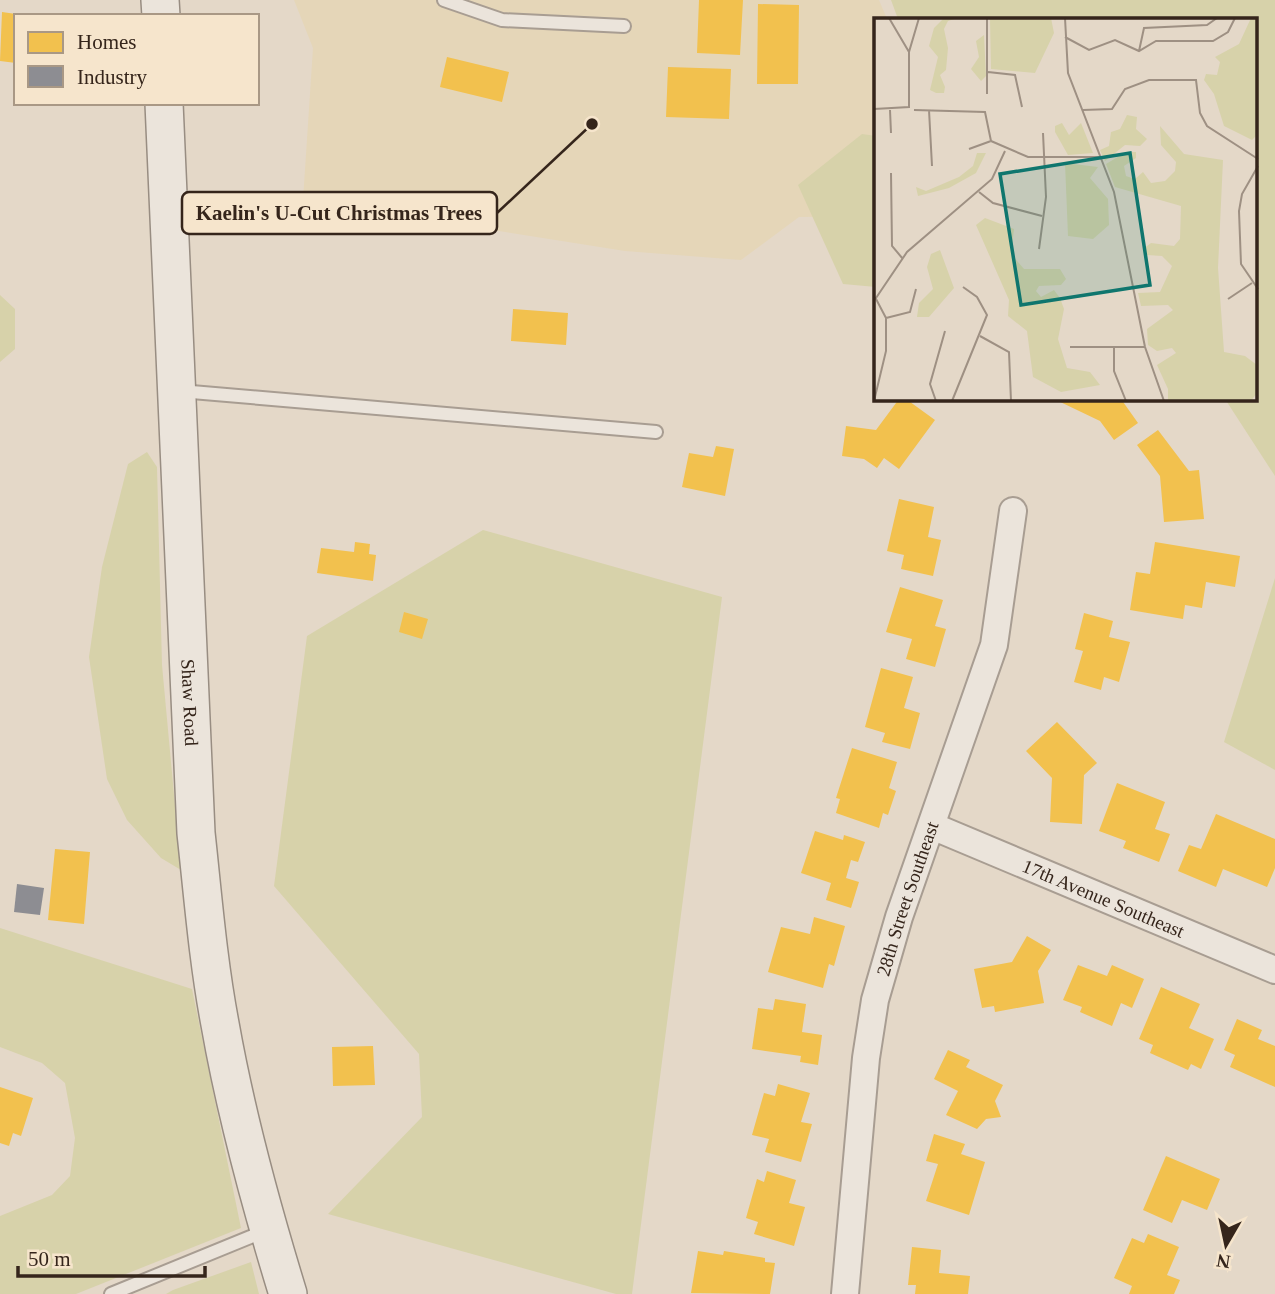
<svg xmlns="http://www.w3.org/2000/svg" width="1275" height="1294" viewBox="0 0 1275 1294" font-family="'Times New Roman',serif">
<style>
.farmland{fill:#e5d6b8}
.green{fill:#d7d2aa}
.homes{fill:#f2c14e}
.industry{fill:#8d8d92}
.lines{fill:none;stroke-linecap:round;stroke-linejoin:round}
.service-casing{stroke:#a89d92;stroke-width:16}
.minor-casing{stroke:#a89d92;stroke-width:30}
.secondary-casing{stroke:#988d82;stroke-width:40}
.service{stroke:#ebe4db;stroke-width:12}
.minor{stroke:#ebe4db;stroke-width:26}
.secondary{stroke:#ebe4db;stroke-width:37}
.labels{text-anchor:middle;stroke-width:7;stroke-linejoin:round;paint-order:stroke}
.street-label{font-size:19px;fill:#35251b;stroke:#f6e5cc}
.inset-road{fill:none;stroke:#9e9083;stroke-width:2}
.view{fill:#0f766e;fill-opacity:0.15;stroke:#0f766e;stroke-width:3.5}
.inset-edge{fill:none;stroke:#35251b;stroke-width:3.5}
.leader{fill:none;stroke:#35251b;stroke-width:2.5}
.callout-dot{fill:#35251b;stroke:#f6e5cc;stroke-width:2.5}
.callout{fill:#f6e5cc;stroke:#35251b;stroke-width:2.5}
.callout-label{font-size:21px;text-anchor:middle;font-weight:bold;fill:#35251b}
</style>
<rect width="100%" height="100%" fill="#e4d8c8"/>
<path class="farmland" d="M 294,0 L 879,0 L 887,19 L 876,19 L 876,216 L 799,217 L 741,260 L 625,251 L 303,200 L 313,48 Z"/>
<path class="green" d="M 891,0 L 1275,0 L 1275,476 L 1225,399 L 1256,399 L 1256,19 L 898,19 Z
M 862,134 L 876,136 L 876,287 L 843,284 L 798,185 Z
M 0,295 L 15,309 L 15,349 L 0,362 Z
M 147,452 L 157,467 L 162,665 L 181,870 L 161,858 L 127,820 L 107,779 L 89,657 L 102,567 L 128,464 Z
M 483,530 L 722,597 L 632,1294 L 616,1294 L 328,1214 L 422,1117 L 419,1054 L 274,886 L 307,636 Z
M 1275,578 L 1275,770 L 1224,742 Z
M 0,928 L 192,989 L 241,1228 L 76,1294 L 0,1294 L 0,1216 L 52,1195 L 70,1176 L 75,1138 L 65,1083 L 42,1063 L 0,1047 Z
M 251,1262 L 259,1294 L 166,1294 L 173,1290 Z"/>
<path class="homes" d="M 699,0 L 743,0 L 740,55 L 697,53 Z
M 758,4 L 799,5 L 798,84 L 757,84 Z
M 2,12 L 16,14 L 16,63 L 0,61 Z
M 447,57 L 509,72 L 502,102 L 440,87 Z
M 668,67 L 731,69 L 729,119 L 666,117 Z
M 513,309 L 568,313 L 566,345 L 511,341 Z
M 899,399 L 906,399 L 935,420 L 899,469 L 884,458 L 877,468 L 864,459 L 842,456 L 846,426 L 876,430 Z
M 1054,399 L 1121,399 L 1138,423 L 1114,440 L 1100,421 Z
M 1158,430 L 1189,471 L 1199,470 L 1204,519 L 1164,522 L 1160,476 L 1137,445 Z
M 716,446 L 734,449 L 725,496 L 682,487 L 689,453 L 713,457 Z
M 899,499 L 934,507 L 928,537 L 941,540 L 933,576 L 901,569 L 904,555 L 887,551 Z
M 355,542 L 370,544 L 369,554 L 376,555 L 373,581 L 317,573 L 321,548 L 354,552 Z
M 1155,542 L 1240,556 L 1235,587 L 1206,582 L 1202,608 L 1185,605 L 1183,619 L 1130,610 L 1136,572 L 1150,574 Z
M 900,587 L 943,600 L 935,626 L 946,629 L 935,667 L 906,659 L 912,639 L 886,632 Z
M 404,612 L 428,619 L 422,639 L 399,632 Z
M 1084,613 L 1113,621 L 1109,637 L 1130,642 L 1119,682 L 1104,677 L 1101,690 L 1074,682 L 1083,651 L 1075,649 Z
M 881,668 L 913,677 L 904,708 L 920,713 L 910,749 L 882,742 L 885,733 L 865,727 Z
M 1057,722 L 1097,763 L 1084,775 L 1082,824 L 1050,822 L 1052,778 L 1026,751 Z
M 852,748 L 897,762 L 889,788 L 896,791 L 888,815 L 883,813 L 879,828 L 836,813 L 840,799 L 836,798 Z
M 1117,783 L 1165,802 L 1155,829 L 1170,834 L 1159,862 L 1123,848 L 1126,841 L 1099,831 Z
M 1216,814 L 1275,839 L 1275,868 L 1267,887 L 1223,869 L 1216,887 L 1178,871 L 1189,845 L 1201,849 Z
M 815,831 L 843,840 L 844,835 L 865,842 L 858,862 L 851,860 L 846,878 L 859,882 L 851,908 L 826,900 L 831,883 L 801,873 Z
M 55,849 L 90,852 L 84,924 L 48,920 Z
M 814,917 L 845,926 L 834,966 L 829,964 L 823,988 L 768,972 L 781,927 L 810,934 Z
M 1027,936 L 1051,950 L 1038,971 L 1044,1003 L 995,1012 L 994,1006 L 982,1008 L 974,969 L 1012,962 Z
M 1078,965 L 1107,976 L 1112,965 L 1144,979 L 1132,1008 L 1121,1003 L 1112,1026 L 1080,1012 L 1082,1007 L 1063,1000 Z
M 1161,987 L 1200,1004 L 1189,1028 L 1214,1039 L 1201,1069 L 1191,1064 L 1188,1070 L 1150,1053 L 1153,1045 L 1139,1039 Z
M 775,999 L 806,1004 L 802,1032 L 822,1035 L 818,1065 L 800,1062 L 801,1056 L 752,1049 L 758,1008 L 773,1010 Z
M 1237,1019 L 1262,1030 L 1258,1039 L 1275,1046 L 1275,1087 L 1230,1067 L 1235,1055 L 1224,1050 Z
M 373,1046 L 375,1085 L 333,1086 L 332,1047 Z
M 948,1050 L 970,1060 L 966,1067 L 1003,1085 L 995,1101 L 1001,1117 L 986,1119 L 977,1129 L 946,1115 L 958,1091 L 934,1079 Z
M 778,1084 L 810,1093 L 801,1122 L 812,1124 L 801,1162 L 765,1152 L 769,1139 L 752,1135 L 764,1093 L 775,1096 Z
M 0,1087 L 33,1098 L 21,1136 L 13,1133 L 9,1146 L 0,1143 Z
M 934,1134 L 965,1144 L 961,1154 L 985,1162 L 969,1215 L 926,1201 L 938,1164 L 926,1161 Z
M 1166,1156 L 1220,1179 L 1207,1210 L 1182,1200 L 1172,1223 L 1143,1210 Z
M 767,1171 L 796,1180 L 789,1203 L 805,1207 L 794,1246 L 754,1234 L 758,1222 L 746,1218 L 757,1179 L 764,1182 Z
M 1148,1234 L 1179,1247 L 1167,1275 L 1180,1280 L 1174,1294 L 1129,1294 L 1132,1286 L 1114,1278 L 1132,1238 L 1144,1243 Z
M 912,1247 L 941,1250 L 939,1273 L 970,1276 L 968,1294 L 915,1294 L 916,1285 L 908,1285 Z
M 698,1251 L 723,1255 L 724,1251 L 765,1258 L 765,1262 L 775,1263 L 770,1294 L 691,1293 Z"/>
<path class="industry" d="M 17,884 L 44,888 L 40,915 L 14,912 Z"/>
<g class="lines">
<defs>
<path id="service" d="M 444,0 L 502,20 L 624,26
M 180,391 L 656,432
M 111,1294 L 265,1231"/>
<g id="minor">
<path id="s1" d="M 932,826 L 1275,970"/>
<path id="s2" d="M 845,1294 L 866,1058 L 875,1000 L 899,917 L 994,645 L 1013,511"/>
</g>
<g id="secondary">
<path d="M 160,0 L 161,16"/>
<path id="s3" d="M 164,103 L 196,833 C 203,897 208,961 220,1024 C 236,1115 261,1206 288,1294"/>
</g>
</defs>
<use href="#service" class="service-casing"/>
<use href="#minor" class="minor-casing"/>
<use href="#secondary" class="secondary-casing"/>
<use href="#service" class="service"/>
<use href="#minor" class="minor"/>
<use href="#secondary" class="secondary"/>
</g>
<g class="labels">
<g class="street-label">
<text dy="7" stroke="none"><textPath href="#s3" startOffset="600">Shaw Road</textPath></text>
<text dy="7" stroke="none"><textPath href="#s2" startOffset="402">28th Street Southeast</textPath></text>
<text dy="7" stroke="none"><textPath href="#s1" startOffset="186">17th Avenue Southeast</textPath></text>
</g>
</g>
<g transform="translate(874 18)">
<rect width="383" height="383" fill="#e4d8c8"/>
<path d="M 70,0 L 83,0 L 74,3 L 70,11 L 74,30 L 72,52 L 66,57 L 71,69 L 70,75 L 62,75 L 56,72 L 64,39 L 55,28 L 60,10 ZM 116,0 L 177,0 L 180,15 L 161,55 L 117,51 ZM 377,0 L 382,0 L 382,118 L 378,122 L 350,108 L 340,76 L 330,62 L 332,56 L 343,57 L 346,44 L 341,39 L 365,26 ZM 110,17 L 112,58 L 107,63 L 97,51 L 105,39 L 102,23 ZM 253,97 L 263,99 L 262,111 L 273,121 L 266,128 L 251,127 L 231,143 L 226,132 L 235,128 L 237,114 L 246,111 ZM 188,105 L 195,117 L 207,105 L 219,135 L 194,137 L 181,114 L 181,108 ZM 286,108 L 310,136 L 349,142 L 344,250 L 350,334 L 371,338 L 383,347 L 383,375 L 377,383 L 294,383 L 294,371 L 283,347 L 302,335 L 298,330 L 283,333 L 274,327 L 273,311 L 299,292 L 294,287 L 267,288 L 264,275 L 286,274 L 298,248 L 288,238 L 273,237 L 269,231 L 277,225 L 300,228 L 306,221 L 307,188 L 241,169 L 232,146 L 252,134 L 262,134 L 262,140 L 250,148 L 252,158 L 261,161 L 269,154 L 277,165 L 291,163 L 301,153 L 302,144 L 287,127 ZM 103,135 L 112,135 L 102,155 L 75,170 L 44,178 L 42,169 L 52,173 L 85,159 L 99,148 ZM 191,145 L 224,149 L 216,160 L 234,181 L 235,207 L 219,221 L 194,218 ZM 111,200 L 140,211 L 137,236 L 150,251 L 186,251 L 192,261 L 187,267 L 165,268 L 162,273 L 167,279 L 180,272 L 186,280 L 190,291 L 184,321 L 193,350 L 216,354 L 226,367 L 187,374 L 159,359 L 153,313 L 134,298 L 135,282 L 102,207 ZM 66,232 L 80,270 L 55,299 L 43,299 L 45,285 L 59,271 L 53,249 L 57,236 Z" fill="#d7d2aa"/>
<path class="inset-road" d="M 15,0 L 35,34M 191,0 L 194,55 L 240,174 L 271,329 L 290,383M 191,19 L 215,32 L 241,22 L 265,33 L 282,23 L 339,23 L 354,14 L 361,0M 265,33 L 270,10 L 333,7 L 343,0M 114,54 L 141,57 L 148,89M 113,76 L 113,0M 0,91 L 35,89 L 35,34 L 45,0M 16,92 L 17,115M 40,92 L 111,94 L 117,123M 55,92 L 58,148M 209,92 L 238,91 L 251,71 L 275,62 L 322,62 L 326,95 L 333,108 L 384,141M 117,123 L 154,139 L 226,139M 95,131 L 117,123M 384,148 L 368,176 L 365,193 L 367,246 L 384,271M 17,155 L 18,228 L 29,241M 105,174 L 119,185 L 168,198M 165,231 L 172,179 L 169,115M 2,280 L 33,234 L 118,161 L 131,133M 354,281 L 378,265M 12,300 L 36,294 L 42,271M 106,318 L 135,334 L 137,383M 196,329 L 271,329M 240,329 L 240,353 L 252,383M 0,383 L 12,333 L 12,300 L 1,279M 62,383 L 56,366 L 71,313M 78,383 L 113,297 L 103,279 L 89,269"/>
<path class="view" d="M 256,135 L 276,267 L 147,287 L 126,156 Z"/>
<rect width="383" height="383" class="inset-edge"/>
</g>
<path class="leader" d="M592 124L497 213"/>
<circle class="callout-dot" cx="592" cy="124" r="7"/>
<rect class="callout" x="182" y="192" width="315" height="42" rx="7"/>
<g class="callout-label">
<text x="339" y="220">Kaelin's U-Cut Christmas Trees</text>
</g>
<rect x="14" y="14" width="245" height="91" fill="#f6e5cc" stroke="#a99885" stroke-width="2"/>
<rect x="28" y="32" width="35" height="21" fill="#f2c14e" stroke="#a99885" stroke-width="2"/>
<text x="77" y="49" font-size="21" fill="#35251b">Homes</text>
<rect x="28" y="66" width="35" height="21" fill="#8d8d92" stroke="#a99885" stroke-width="2"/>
<text x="77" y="84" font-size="21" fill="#35251b">Industry</text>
<g transform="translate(1226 1245) rotate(189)" stroke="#f6e5cc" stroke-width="5" paint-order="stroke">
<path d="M0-5L12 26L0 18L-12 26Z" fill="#35251b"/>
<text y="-10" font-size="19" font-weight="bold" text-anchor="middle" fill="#35251b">N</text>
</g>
<path d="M18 1266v10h187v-10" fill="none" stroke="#35251b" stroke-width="3.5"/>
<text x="28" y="1266" font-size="21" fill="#35251b" stroke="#f6e5cc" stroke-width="5" paint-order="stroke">50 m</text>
</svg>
